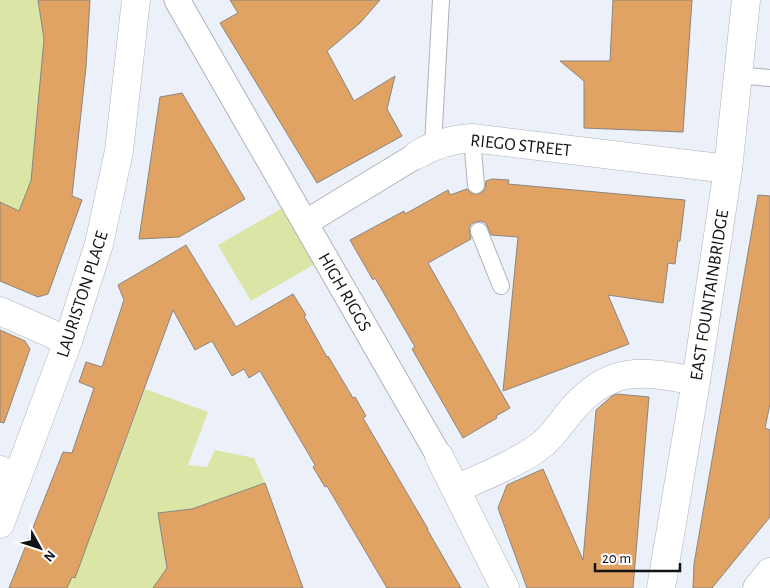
<svg xmlns="http://www.w3.org/2000/svg" width="770" height="588" viewBox="0 0 770 588" font-family="'Alegreya Sans',sans-serif">
<style>
.green{fill:#dbe5a5}
.building{fill:#e0a364;stroke:#8c857f}
.lines{fill:none;stroke-linecap:round;stroke-linejoin:round}
.service-casing{stroke:#afb2ba;stroke-width:18}
.pedestrian-casing{stroke:#afb2ba;stroke-width:27}
.minor-casing{stroke:#afb2ba;stroke-width:29}
.tertiary-casing{stroke:#afb2ba;stroke-width:29}
.service{stroke:#fff;stroke-width:16}
.pedestrian{stroke:#fff;stroke-width:25}
.minor{stroke:#fff;stroke-width:28}
.tertiary{stroke:#fff;stroke-width:28}
.labels{text-anchor:middle;stroke-width:5;stroke-linejoin:round;paint-order:stroke}
.street-label{font-size:18px;fill:#111215;stroke:#fff}
</style>
<rect width="100%" height="100%" fill="#ecf0f8"/>
<path class="green" d="M 0,0 L 38,0 L 44,39 L 32,181 L 19,211 L 0,202 Z
M 286,206 L 298,227 L 294,229 L 300,240 L 318,262 L 251,301 L 218,245 Z
M 145,389 L 208,412 L 188,465 L 207,467 L 215,450 L 254,458 L 265,483 L 192,509 L 158,513 L 167,568 L 160,579 L 158,588 L 67,588 L 72,577 L 78,570 Z"/>
<path class="building" d="M 38,0 L 90,0 L 86,67 L 72,196 L 82,200 L 48,294 L 38,297 L 0,281 L 0,202 L 19,211 L 31,181 L 44,39 Z
M 230,0 L 380,0 L 360,23 L 327,51 L 354,101 L 395,76 L 387,109 L 402,136 L 317,183 L 220,23 L 238,13 Z
M 613,0 L 692,0 L 683,132 L 584,128 L 584,81 L 560,61 L 610,61 Z
M 182,93 L 245,199 L 179,237 L 139,239 L 160,97 Z
M 492,179 L 509,180 L 508,184 L 685,200 L 680,241 L 678,241 L 675,264 L 668,263 L 663,303 L 608,295 L 629,344 L 503,391 L 518,237 L 491,235 L 486,223 L 481,221 L 476,222 L 471,224 L 469,229 L 471,239 L 428,263 L 510,408 L 496,416 L 497,418 L 463,438 L 412,349 L 415,347 L 375,278 L 373,280 L 350,240 L 404,211 L 405,214 L 448,190 L 450,195 L 467,189 L 472,194 L 481,193 L 485,189 L 486,181 Z
M 758,195 L 770,196 L 770,404 L 765,428 L 770,430 L 770,517 L 712,588 L 693,588 L 694,564 Z
M 186,245 L 236,327 L 293,294 L 306,315 L 304,316 L 327,357 L 328,356 L 353,398 L 355,397 L 366,416 L 363,418 L 428,529 L 427,529 L 461,588 L 387,588 L 327,486 L 325,487 L 313,467 L 315,465 L 263,376 L 260,371 L 249,378 L 244,369 L 232,376 L 212,341 L 195,350 L 173,310 L 75,578 L 72,577 L 67,588 L 9,588 L 63,452 L 72,453 L 94,388 L 79,382 L 86,362 L 102,367 L 124,300 L 118,285 Z
M 0,330 L 25,341 L 30,349 L 4,423 L 0,422 Z
M 617,394 L 649,397 L 633,588 L 527,588 L 498,508 L 507,485 L 543,469 L 583,560 L 596,410 L 612,396 Z
M 265,483 L 303,588 L 153,588 L 167,568 L 158,513 L 192,509 Z"/>
<g class="lines">
<defs>
<path id="service" d="M 738,75 L 770,78
M 472,138 L 476,185
M 433,145 L 441,0
M 479,231 L 501,286"/>
<path id="pedestrian" d="M 177,0 L 439,456
M 305,223 L 417,155"/>
<path id="minor" d="M 417,155 C 435,144 451,139 472,138 L 728,169
M 0,311 L 68,341
M 439,456 L 505,588
M 0,470 L 17,478
M 456,489 C 482,477 523,461 544,443 C 556,432 565,417 576,405 C 614,364 646,372 696,381"/>
<path id="tertiary" d="M 0,524 L 68,341 L 99,244 L 119,151 L 136,0
M 661,588 L 696,381 L 728,169 L 746,0
M 757,588 L 770,572"/>
</defs>
<use href="#service" class="service-casing"/>
<use href="#pedestrian" class="pedestrian-casing"/>
<use href="#minor" class="minor-casing"/>
<use href="#tertiary" class="tertiary-casing"/>
<use href="#service" class="service"/>
<use href="#pedestrian" class="pedestrian"/>
<use href="#minor" class="minor"/>
<use href="#tertiary" class="tertiary"/>
</g>
<g class="labels">
<g class="street-label">
<text transform="translate(521 145) rotate(6)" y="6">RIEGO STREET</text>
<text transform="translate(345 292) rotate(60)" y="6">HIGH RIGGS</text>
<text transform="translate(82 294) rotate(-72)" y="6">LAURISTON PLACE</text>
<text transform="translate(709 295) rotate(-81)" y="6">EAST FOUNTAINBRIDGE</text>
</g>
</g>
<g transform="translate(40 548) rotate(130)" stroke="#ffffff" stroke-width="4" paint-order="stroke">
<path d="M0-4L9 19L0 12L-9 19Z" fill="#111215"/>
<text y="-8" font-size="14" font-weight="bold" text-anchor="middle" fill="#111215">N</text>
</g>
<path d="M595 563v8h85v-8" fill="none" stroke="#111215" stroke-width="2.5"/>
<text x="602" y="563" font-size="15" fill="#111215" stroke="#ffffff" stroke-width="4" paint-order="stroke">20 m</text>
</svg>
